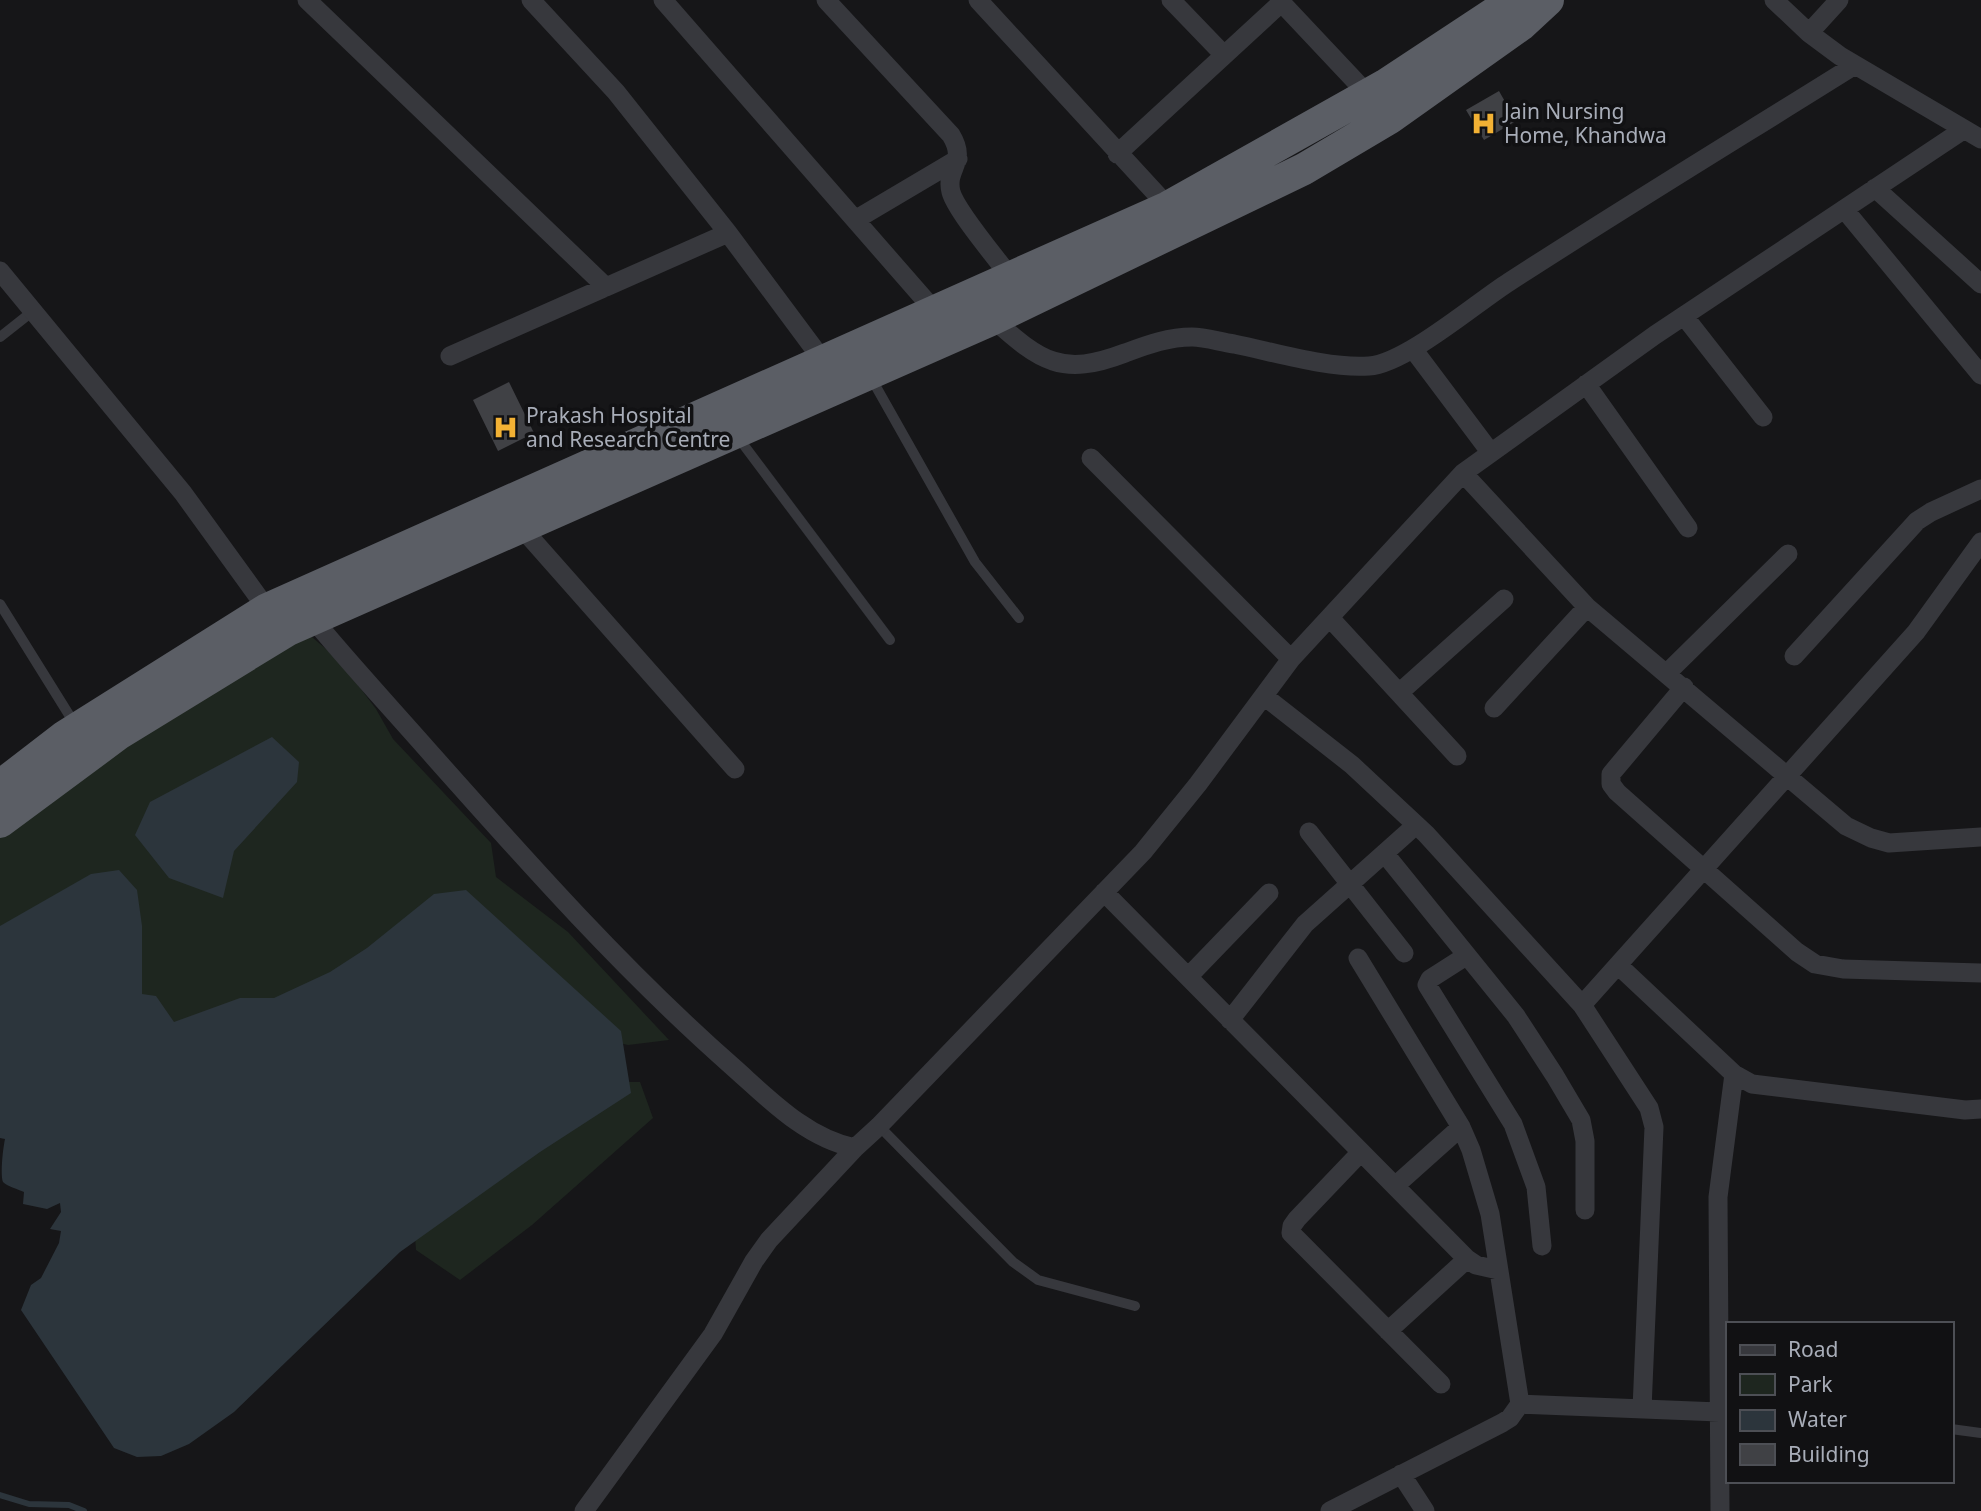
<svg xmlns="http://www.w3.org/2000/svg" width="1981" height="1511" viewBox="0 0 1981 1511" font-family="'Noto Sans',sans-serif">
<style>
.green{fill:#1e261f}
.water{fill:#2c353c}
.lines{fill:none;stroke-linecap:round;stroke-linejoin:round}
.stream{stroke:#2c353c;stroke-width:6}
.building{fill:#404145}
.service{stroke:#37383d;stroke-width:10}
.minor{stroke:#37383d;stroke-width:19}
.trunk{stroke:#5b5e65;stroke-width:32}
.labels{text-anchor:middle;stroke-width:7;stroke-linejoin:round;paint-order:stroke}
.poi-label{font-size:21px;fill:#a8adb8;stroke:#111113;text-anchor:start}
</style>
<rect width="100%" height="100%" fill="#161618"/>
<path class="green" d="M 306,632 L 340,661 L 376,709 L 393,739 L 491,843 L 496,877 L 568,932 L 669,1040 L 628,1045 L 602,1039 L 408,962 L 175,1038 L 0,935 L 0,837 L 263,648 Z
M 588,1082 L 640,1082 L 653,1118 L 532,1225 L 460,1280 L 416,1250 L 414,1223 Z"/>
<path class="water" d="M 272,737 L 299,762 L 297,782 L 234,851 L 223,898 L 169,878 L 135,835 L 150,802 Z
M 119,870 L 137,890 L 142,926 L 142,994 L 156,996 L 174,1022 L 240,998 L 274,998 L 330,972 L 367,948 L 434,894 L 466,890 L 621,1031 L 631,1093 L 540,1152 L 400,1252 L 234,1412 L 189,1444 L 161,1456 L 137,1457 L 114,1448 L 21,1310 L 31,1285 L 41,1278 L 59,1243 L 61,1231 L 50,1229 L 61,1212 L 60,1203 L 47,1209 L 23,1204 L 24,1192 C 18,1189 8,1187 3,1182 C 0,1175 3,1148 5,1139 L 0,1138 L 0,926 L 91,874 Z"/>
<g class="lines">
<path class="stream" d="M 0,1495 L 29,1504 L 69,1505 L 84,1511"/>
</g>
<path class="building" d="M 1499,91 L 1516,121 L 1484,140 L 1466,110 Z
M 509,382 L 534,433 L 498,451 L 473,400 Z"/>
<g class="lines">
<path class="service" d="M 0,337 L 33,311
M 870,376 L 975,562 L 1019,618
M 737,436 L 890,640
M 0,604 L 76,726
M 879,1126 L 1013,1262 L 1038,1280 L 1135,1306
M 1951,1429 L 1981,1433"/>
<path class="minor" d="M 307,0 L 606,287
M 531,0 L 616,92 L 728,233 L 824,362
M 663,0 L 940,317
M 826,0 L 951,135 C 968,163 945,168 951,192 C 956,211 998,260 1011,278
M 978,0 L 1173,212
M 1171,0 L 1224,55
M 1279,0 L 1375,102
M 1774,0 L 1809,33 L 1840,56 L 1981,139
M 1809,33 L 1839,0
M 1117,154 L 1282,2
M 1875,188 L 1981,284
M 1844,209 L 1981,375
M 855,220 L 958,159
M 0,271 L 183,493 L 267,609
M 1684,316 L 1763,417
M 993,319 C 1041,362 1062,377 1125,353 C 1147,345 1168,337 1192,337 C 1205,337 1220,342 1234,344 C 1274,352 1329,369 1369,366 C 1405,364 1476,303 1509,282 C 1623,208 1740,137 1855,65
M 1413,349 L 1491,453
M 450,356 L 728,233
M 1586,384 L 1688,528
M 1091,458 L 1291,659
M 1463,473 L 1587,607 L 1846,826 L 1871,838 L 1889,843 L 1981,837
M 521,527 L 735,769
M 308,613 C 348,662 392,709 434,757 C 529,864 625,972 733,1067 C 769,1099 806,1138 855,1148 L 879,1126 L 1143,852 L 1198,784 L 1291,659 L 1463,473 L 1655,335 L 1963,130
M 1330,618 L 1457,756
M 1794,656 L 1917,521 L 1931,512 L 1981,489
M 1667,673 L 1788,554
M 1684,687 L 1611,774 L 1611,784 L 1617,792 L 1797,952 L 1815,964 L 1843,969 L 1981,973
M 1399,693 L 1504,599
M 1264,696 L 1352,765 L 1426,834 L 1582,1005 L 1649,1108 L 1654,1127 L 1642,1409
M 1494,708 L 1587,607
M 1309,832 L 1404,953
M 1385,854 L 1516,1016 L 1555,1076 L 1581,1120 L 1585,1141 L 1585,1210
M 1104,892 L 1467,1259 L 1476,1265 L 1498,1270
M 1466,956 L 1430,979 L 1427,985 L 1513,1124 L 1536,1187 L 1542,1246
M 1618,965 L 1734,1074 L 1752,1084 L 1965,1110 L 1981,1109
M 1188,977 L 1269,893
M 1582,1005 L 1916,632 L 1981,542
M 1230,1020 L 1305,924 L 1416,825
M 1361,1152 L 1297,1219 L 1292,1226 L 1291,1233 L 1441,1384
M 1395,1186 L 1461,1127
M 1388,1331 L 1467,1259
M 1520,1404 L 1719,1412
M 1401,1474 L 1425,1511
M 584,1511 L 713,1334 L 754,1261 L 769,1240 L 855,1148
M 1330,1511 L 1502,1423 L 1510,1418 L 1520,1404 L 1490,1214 L 1471,1150 L 1461,1127 L 1358,958
M 1720,1511 L 1718,1197 L 1734,1074"/>
<path class="trunk" d="M 0,786 L 65,736 L 267,609 L 1168,207 L 1385,85 L 1514,0
M 0,822 L 120,733 L 288,630 L 993,319 L 1304,169 L 1390,118 L 1521,25 L 1548,0"/>
</g>
<defs>
<symbol id="hospital-bare" viewBox="-9 -9 18 18"><path d="M-5-5h3v3.5h4V-5h3V5h-3V1.5h-4V5h-3Z" fill="#f2b134" stroke="#111113" stroke-width="2.5" paint-order="stroke"/></symbol>
</defs>
<g fill-rule="evenodd">
<use href="#hospital-bare" x="1466" y="106" width="35" height="35"/>
<use href="#hospital-bare" x="488" y="410" width="35" height="35"/>
</g>
<g class="labels">
<g class="poi-label">
<text x="1504" y="119">Jain Nursing<tspan x="1504" dy="24">Home, Khandwa</tspan></text>
<text x="526" y="423">Prakash Hospital<tspan x="526" dy="24">and Research Centre</tspan></text>
</g>
</g>
<rect x="1726" y="1322" width="228" height="161" fill="#111113" stroke="#4d4f55" stroke-width="2"/>
<rect x="1740" y="1345" width="35" height="10" fill="#37383d" stroke="#4d4f55" stroke-width="2"/>
<text x="1788" y="1357" font-size="21" fill="#a8adb8">Road</text>
<rect x="1740" y="1374" width="35" height="21" fill="#1e261f" stroke="#4d4f55" stroke-width="2"/>
<text x="1788" y="1392" font-size="21" fill="#a8adb8">Park</text>
<rect x="1740" y="1410" width="35" height="21" fill="#2c353c" stroke="#4d4f55" stroke-width="2"/>
<text x="1788" y="1427" font-size="21" fill="#a8adb8">Water</text>
<rect x="1740" y="1444" width="35" height="21" fill="#404145" stroke="#4d4f55" stroke-width="2"/>
<text x="1788" y="1462" font-size="21" fill="#a8adb8">Building</text>
</svg>
